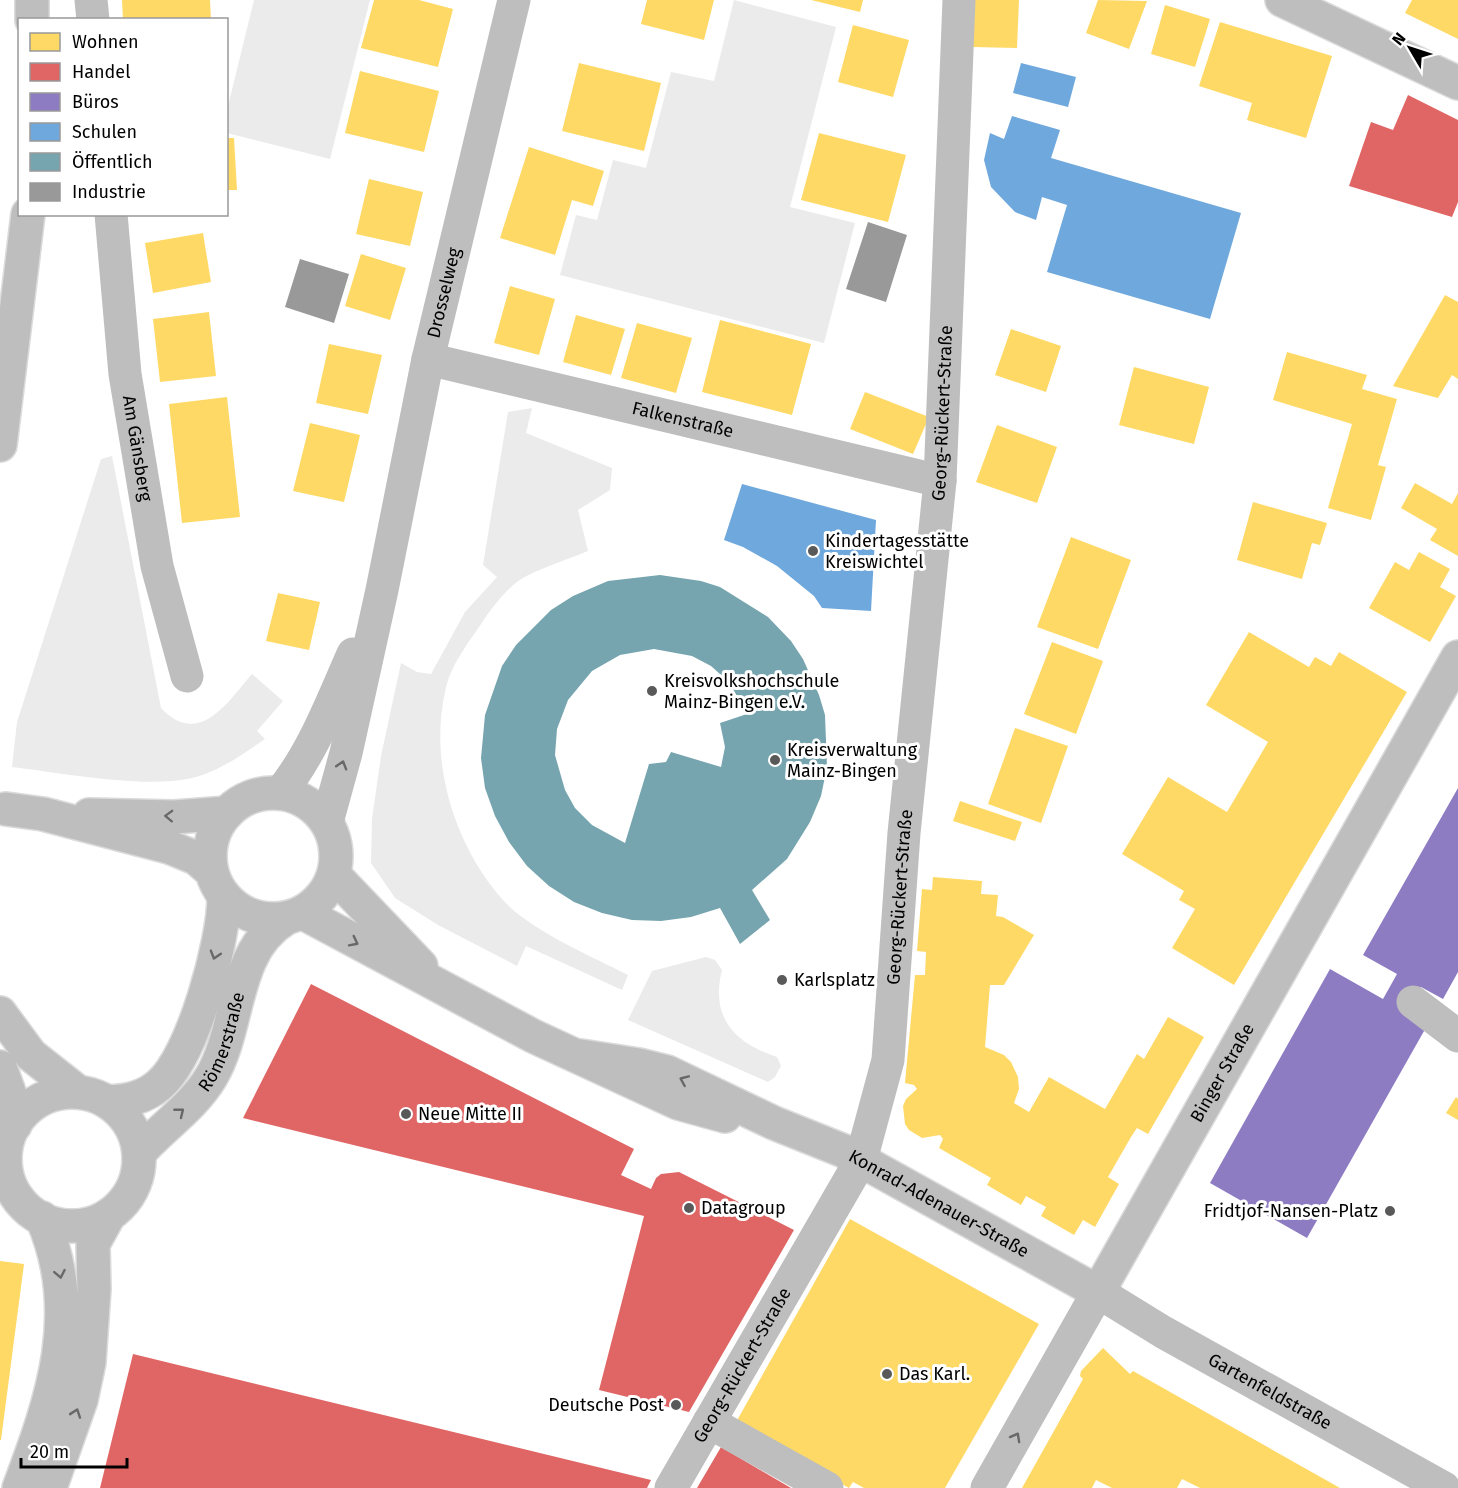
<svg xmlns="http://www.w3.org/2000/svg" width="1458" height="1488" viewBox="0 0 1458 1488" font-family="'Fira Sans',sans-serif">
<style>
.green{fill:#ebebeb}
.homes{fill:#ffd966}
.shops{fill:#e06666}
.offices{fill:#8e7cc3}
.schools{fill:#6fa8dc}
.public{fill:#76a5af;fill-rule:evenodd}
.industry{fill:#999}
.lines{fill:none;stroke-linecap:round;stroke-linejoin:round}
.major-casing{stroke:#dbdbdb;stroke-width:36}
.minor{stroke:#bebebe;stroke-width:33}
.major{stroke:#bebebe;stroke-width:33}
.oneway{stroke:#686868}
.poi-dot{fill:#595959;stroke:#fff;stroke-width:2}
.labels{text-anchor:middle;stroke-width:6;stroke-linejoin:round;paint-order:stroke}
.street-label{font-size:18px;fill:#000;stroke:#fff}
.poi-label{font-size:18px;fill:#000;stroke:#fff;text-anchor:start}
</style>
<rect width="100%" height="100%" fill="#fff"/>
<path class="green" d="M 254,0 L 370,0 L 330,159 L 227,133 L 227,110 Z
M 734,0 L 836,27 L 790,207 L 855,223 L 824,343 L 560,275 L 576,215 L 597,220 L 613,160 L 646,168 L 671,72 L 714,81 Z
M 532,408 L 526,433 L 612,468 L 610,490 L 578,510 L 588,551 C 569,559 531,571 517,582 C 503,593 491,609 481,624 C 467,645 450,666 445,692 C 429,764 455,846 503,900 C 529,930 593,957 628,975 L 622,990 L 526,946 L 517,966 L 438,925 L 395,898 L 371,863 L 372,819 L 381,756 L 401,663 L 417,672 L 431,674 L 465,612 L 497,577 L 483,565 L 508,412 Z
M 112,456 L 161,708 C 199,748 227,703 252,674 L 283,701 L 257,731 L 265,739 C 243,754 218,772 192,778 C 144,789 63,773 12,767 L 17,722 L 101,459 Z
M 706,957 L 715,960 L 722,970 C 710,1017 734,1043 777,1057 L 781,1066 L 775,1077 L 768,1082 L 628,1020 L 652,971 Z"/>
<path class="homes" d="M 122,0 L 210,0 L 211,20 L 123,20 Z
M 374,0 L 419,0 L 453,9 L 438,67 L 361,48 Z
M 647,0 L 714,0 L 704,40 L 641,24 Z
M 811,0 L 863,0 L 860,12 Z
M 973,0 L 1019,0 L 1017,48 L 972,47 Z
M 1098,0 L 1147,1 L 1129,49 L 1086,33 Z
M 1412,0 L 1458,0 L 1458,39 L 1405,13 Z
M 1165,5 L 1210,19 L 1195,67 L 1151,54 Z
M 1220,22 L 1332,56 L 1306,138 L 1247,120 L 1252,103 L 1199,86 Z
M 853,25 L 909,40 L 893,97 L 838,82 Z
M 579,63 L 661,83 L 644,151 L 562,131 Z
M 360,71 L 439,91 L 424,152 L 345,133 Z
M 819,133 L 906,155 L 888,222 L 801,200 Z
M 226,138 L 234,138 L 237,190 L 226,190 Z
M 529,147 L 604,171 L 593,206 L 572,200 L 555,255 L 500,238 Z
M 369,179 L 423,192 L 410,246 L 356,234 Z
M 203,233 L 211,282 L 153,293 L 145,243 Z
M 361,254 L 406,268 L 390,320 L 345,306 Z
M 510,286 L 555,299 L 539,355 L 494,343 Z
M 1445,295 L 1458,302 L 1458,379 L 1452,375 L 1438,398 L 1393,386 Z
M 209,312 L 216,376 L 160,382 L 153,319 Z
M 576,315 L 625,329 L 611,375 L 563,362 Z
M 720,320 L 811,344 L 792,415 L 702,392 Z
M 637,323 L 692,338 L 676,393 L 621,378 Z
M 1011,329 L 1061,346 L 1046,392 L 995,375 Z
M 329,344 L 382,355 L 368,414 L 316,403 Z
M 1287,352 L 1367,375 L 1362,389 L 1397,399 L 1378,465 L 1386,467 L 1371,520 L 1328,508 L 1352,424 L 1273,400 Z
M 1134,367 L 1209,387 L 1194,444 L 1119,425 Z
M 865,392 L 929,417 L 913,454 L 850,429 Z
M 227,397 L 240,517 L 182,523 L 169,404 Z
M 310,423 L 360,435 L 344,502 L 293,491 Z
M 997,425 L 1057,447 L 1037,503 L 976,482 Z
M 1415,483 L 1452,504 L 1458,493 L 1458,556 L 1430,540 L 1437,529 L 1401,508 Z
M 1253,502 L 1327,523 L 1320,545 L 1312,543 L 1302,579 L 1237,560 Z
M 1071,537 L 1131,560 L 1098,649 L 1037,627 Z
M 1419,552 L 1450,569 L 1440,587 L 1456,596 L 1430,642 L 1369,608 L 1395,562 L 1409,570 Z
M 278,593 L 320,602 L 309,650 L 266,641 Z
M 1249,632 L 1309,667 L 1315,657 L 1331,666 L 1339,652 L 1407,692 L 1234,985 L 1172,948 L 1195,909 L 1179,900 L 1184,891 L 1122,854 L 1168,777 L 1227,812 L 1268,742 L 1206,705 Z
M 1052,642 L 1103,661 L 1076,734 L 1024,714 Z
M 1015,728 L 1068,746 L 1041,823 L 988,804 Z
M 960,801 L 1022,822 L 1015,841 L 953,821 Z
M 933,877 L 982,881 L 981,894 L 998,895 L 996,916 L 1003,917 L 1034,935 L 1004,985 L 990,985 L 985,1047 L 1004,1055 L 1011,1062 L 1018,1077 L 1019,1089 L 1014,1103 L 1029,1112 L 1049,1077 L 1105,1109 L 1137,1054 L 1144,1059 L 1168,1017 L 1204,1037 L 1148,1134 L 1137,1128 L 1131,1137 L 1108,1177 L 1119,1184 L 1095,1227 L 1083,1220 L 1074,1235 L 1041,1216 L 1046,1207 L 1026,1196 L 1021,1205 L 987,1185 L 991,1178 L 939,1148 L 943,1139 L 940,1135 L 922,1138 L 909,1130 L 905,1124 L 903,1106 L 906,1099 L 917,1089 L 914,1085 L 905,1083 L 915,975 L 925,975 L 926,952 L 917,951 L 922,889 L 932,890 Z
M 1456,1097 L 1458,1099 L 1458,1120 L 1446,1113 Z
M 850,1219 L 1039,1324 L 945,1488 L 864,1488 L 853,1482 L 849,1488 L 735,1424 Z
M 0,1261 L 24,1264 L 1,1440 L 0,1440 Z
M 1103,1348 L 1130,1374 L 1133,1371 L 1340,1488 L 1200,1488 L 1182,1479 L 1177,1488 L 1112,1488 L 1096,1480 L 1092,1488 L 1022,1488 L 1083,1379 L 1080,1376 L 1081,1371 Z"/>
<path class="shops" d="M 1408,95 L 1458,120 L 1458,202 L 1452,217 L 1349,186 L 1371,122 L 1393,130 Z
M 311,984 L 634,1149 L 621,1175 L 651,1189 L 656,1178 L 661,1174 L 679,1172 L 794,1230 L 689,1412 L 599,1390 L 644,1216 L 243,1118 Z
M 133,1354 L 252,1383 L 651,1480 L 647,1488 L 100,1488 Z
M 721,1447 L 791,1488 L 697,1488 Z"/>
<path class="offices" d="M 1458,788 L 1458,972 L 1443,999 L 1421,987 L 1407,1012 L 1428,1024 L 1307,1238 L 1210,1183 L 1330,969 L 1383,999 L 1397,974 L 1363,955 Z"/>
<path class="schools" d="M 1021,63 L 1076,77 L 1068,107 L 1013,93 Z
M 1012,116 L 1060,130 L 1051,158 L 1241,213 L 1210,319 L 1047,272 L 1067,205 L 1042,197 L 1036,220 L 1015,212 L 991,187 L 984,160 L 990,133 L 1004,139 Z
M 742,484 L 876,520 L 871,611 L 822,608 L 814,596 L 777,566 L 743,547 L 724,540 Z"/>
<path class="public" d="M 660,575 L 701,581 L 720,587 L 768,617 L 791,641 L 803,659 L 819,695 L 825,715 L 827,767 L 821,796 L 810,822 L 787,859 L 752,890 L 770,920 L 740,944 L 720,908 L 691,917 L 661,921 L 632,920 L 602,913 L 574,902 L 549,886 L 527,866 L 509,842 L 495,816 L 485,788 L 481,758 L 485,715 L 502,666 L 516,645 L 551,610 L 573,596 L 608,581 ZM 654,649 L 692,656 L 711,666 L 729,682 L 747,714 L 720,723 L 725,747 L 721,767 L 671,752 L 666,762 L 649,764 L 625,843 L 592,825 L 575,808 L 565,790 L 555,755 L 557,729 L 568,700 L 592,671 L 620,655 Z"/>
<path class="industry" d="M 868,222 L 907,235 L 886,302 L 846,289 Z
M 300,259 L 349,274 L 334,323 L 285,307 Z"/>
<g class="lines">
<defs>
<g id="major">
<path d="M 32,0 L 32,20"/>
<path d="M 1282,0 L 1458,83"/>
<path d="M 0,445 L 28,214"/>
<circle cx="273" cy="856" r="63"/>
<path d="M 6,809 L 43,814 L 169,847 L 196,858 L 211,871"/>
<path d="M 89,815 L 174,817 L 227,813"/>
<path d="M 334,875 L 421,966"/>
<path d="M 303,913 L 533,1036 L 678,1103 L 725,1116"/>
<path d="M 0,1013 L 31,1055 L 78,1092"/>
<path id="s6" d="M 581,1056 L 639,1065 L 667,1072 L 774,1123 L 844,1151 L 1098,1292 L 1458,657"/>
<path d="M 0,1067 L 13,1103 L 15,1125"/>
<circle cx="72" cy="1159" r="67"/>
<path d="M 108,1102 C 127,1101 144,1098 159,1085 C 193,1057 224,941 224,897"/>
<path id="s7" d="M 139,1153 C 162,1127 193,1107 211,1077 C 241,1027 231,952 285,919"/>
<path d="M 19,1488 C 53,1398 83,1311 42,1218"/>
<path d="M 50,1488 L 81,1400 L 89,1362 L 94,1289 L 93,1244 L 109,1215"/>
</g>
</defs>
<use href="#major" class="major-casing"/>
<g class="minor">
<path d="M 91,0 L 93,20"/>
<path id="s1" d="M 111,214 L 125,374 L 157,566 L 187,676"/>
<path id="s2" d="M 428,359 L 940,481"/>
<path d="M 280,793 C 313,753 332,701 353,654"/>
<path id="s3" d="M 327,822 L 346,753 L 382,590 L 428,359 L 514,0"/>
<path d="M 1413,1002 L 1458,1036"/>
<path d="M 709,1422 L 827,1488"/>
<path id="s4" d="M 671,1488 L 861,1160 L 888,1060 L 904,833 L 940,481 L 959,0"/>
<path id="s5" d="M 987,1488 L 1098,1292 L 1163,1332 L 1444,1488"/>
</g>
<use href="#major" class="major"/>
</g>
<defs><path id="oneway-chevron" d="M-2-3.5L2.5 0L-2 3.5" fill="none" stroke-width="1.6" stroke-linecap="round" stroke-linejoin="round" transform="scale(1.5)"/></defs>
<g class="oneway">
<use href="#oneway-chevron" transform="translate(342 765) rotate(-73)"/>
<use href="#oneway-chevron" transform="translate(169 816) rotate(-178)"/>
<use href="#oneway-chevron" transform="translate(354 942) rotate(27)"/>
<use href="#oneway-chevron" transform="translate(215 955) rotate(107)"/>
<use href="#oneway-chevron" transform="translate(684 1080) rotate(-157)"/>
<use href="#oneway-chevron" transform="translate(180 1112) rotate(-39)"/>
<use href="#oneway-chevron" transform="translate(60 1274) rotate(79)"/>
<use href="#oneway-chevron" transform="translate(76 1413) rotate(-71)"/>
<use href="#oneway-chevron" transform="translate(1016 1437) rotate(-61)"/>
</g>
<g class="poi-dot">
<circle cx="813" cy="551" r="6"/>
<circle cx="652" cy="691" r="6"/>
<circle cx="775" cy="760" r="6"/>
<circle cx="782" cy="980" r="6"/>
<circle cx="406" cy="1114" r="6"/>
<circle cx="689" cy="1208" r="6"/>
<circle cx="1390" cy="1211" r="6"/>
<circle cx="887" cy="1374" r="6"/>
<circle cx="676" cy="1405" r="6"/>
</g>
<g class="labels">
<g class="street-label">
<text dy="6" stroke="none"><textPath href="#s3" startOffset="542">Drosselweg</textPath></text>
<text dy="6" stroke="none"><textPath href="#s4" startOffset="1132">Georg-Rückert-Straße</textPath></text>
<text dy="6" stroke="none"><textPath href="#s2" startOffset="262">Falkenstraße</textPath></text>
<text dy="6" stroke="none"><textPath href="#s1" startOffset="236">Am Gänsberg</textPath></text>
<text dy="6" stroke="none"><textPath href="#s4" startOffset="646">Georg-Rückert-Straße</textPath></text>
<text dy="6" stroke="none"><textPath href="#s7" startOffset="142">Römerstraße</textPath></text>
<text dy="6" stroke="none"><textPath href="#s6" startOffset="824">Binger Straße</textPath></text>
<text dy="6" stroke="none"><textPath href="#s6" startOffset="390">Konrad-Adenauer-Straße</textPath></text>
<text dy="6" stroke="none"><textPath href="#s4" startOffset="142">Georg-Rückert-Straße</textPath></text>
<text dy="6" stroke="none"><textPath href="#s5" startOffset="424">Gartenfeldstraße</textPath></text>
</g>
<g class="poi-label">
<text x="825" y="547">Kindertagesstätte<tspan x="825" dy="21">Kreiswichtel</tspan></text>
<text x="664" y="687">Kreisvolkshochschule<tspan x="664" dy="21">Mainz-Bingen e.V.</tspan></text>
<text x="787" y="756">Kreisverwaltung<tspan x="787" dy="21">Mainz-Bingen</tspan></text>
<text x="794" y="986">Karlsplatz</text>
<text x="418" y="1120">Neue Mitte II</text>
<text x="701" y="1214">Datagroup</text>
<text x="1378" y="1217" text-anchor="end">Fridtjof-Nansen-Platz</text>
<text x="899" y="1380">Das Karl.</text>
<text x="664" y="1411" text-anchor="end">Deutsche Post</text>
</g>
</g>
<rect x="18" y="18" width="210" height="198" fill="#ffffff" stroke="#999999" stroke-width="1.5"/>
<rect x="30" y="33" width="30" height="18" fill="#ffd966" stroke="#999999" stroke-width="1.5"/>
<text x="72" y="48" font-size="18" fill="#000000">Wohnen</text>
<rect x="30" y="63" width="30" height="18" fill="#e06666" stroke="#999999" stroke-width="1.5"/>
<text x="72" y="78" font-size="18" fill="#000000">Handel</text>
<rect x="30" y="93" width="30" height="18" fill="#8e7cc3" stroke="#999999" stroke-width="1.5"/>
<text x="72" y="108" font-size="18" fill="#000000">Büros</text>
<rect x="30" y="123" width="30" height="18" fill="#6fa8dc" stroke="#999999" stroke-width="1.5"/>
<text x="72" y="138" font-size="18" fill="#000000">Schulen</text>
<rect x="30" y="153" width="30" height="18" fill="#76a5af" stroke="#999999" stroke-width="1.5"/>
<text x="72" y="168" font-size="18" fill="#000000">Öffentlich</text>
<rect x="30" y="183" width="30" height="18" fill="#999999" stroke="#999999" stroke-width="1.5"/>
<text x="72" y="198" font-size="18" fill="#000000">Industrie</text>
<g transform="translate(1410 48) rotate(309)" stroke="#ffffff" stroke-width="4.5" paint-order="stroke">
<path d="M0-4.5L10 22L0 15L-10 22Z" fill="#000000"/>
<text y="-9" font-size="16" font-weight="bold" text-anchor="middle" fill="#000000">N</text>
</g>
<path d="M21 1458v9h106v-9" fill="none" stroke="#000000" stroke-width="3"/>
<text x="30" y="1458" font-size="18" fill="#000000" stroke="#ffffff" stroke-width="4.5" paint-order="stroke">20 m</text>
</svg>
